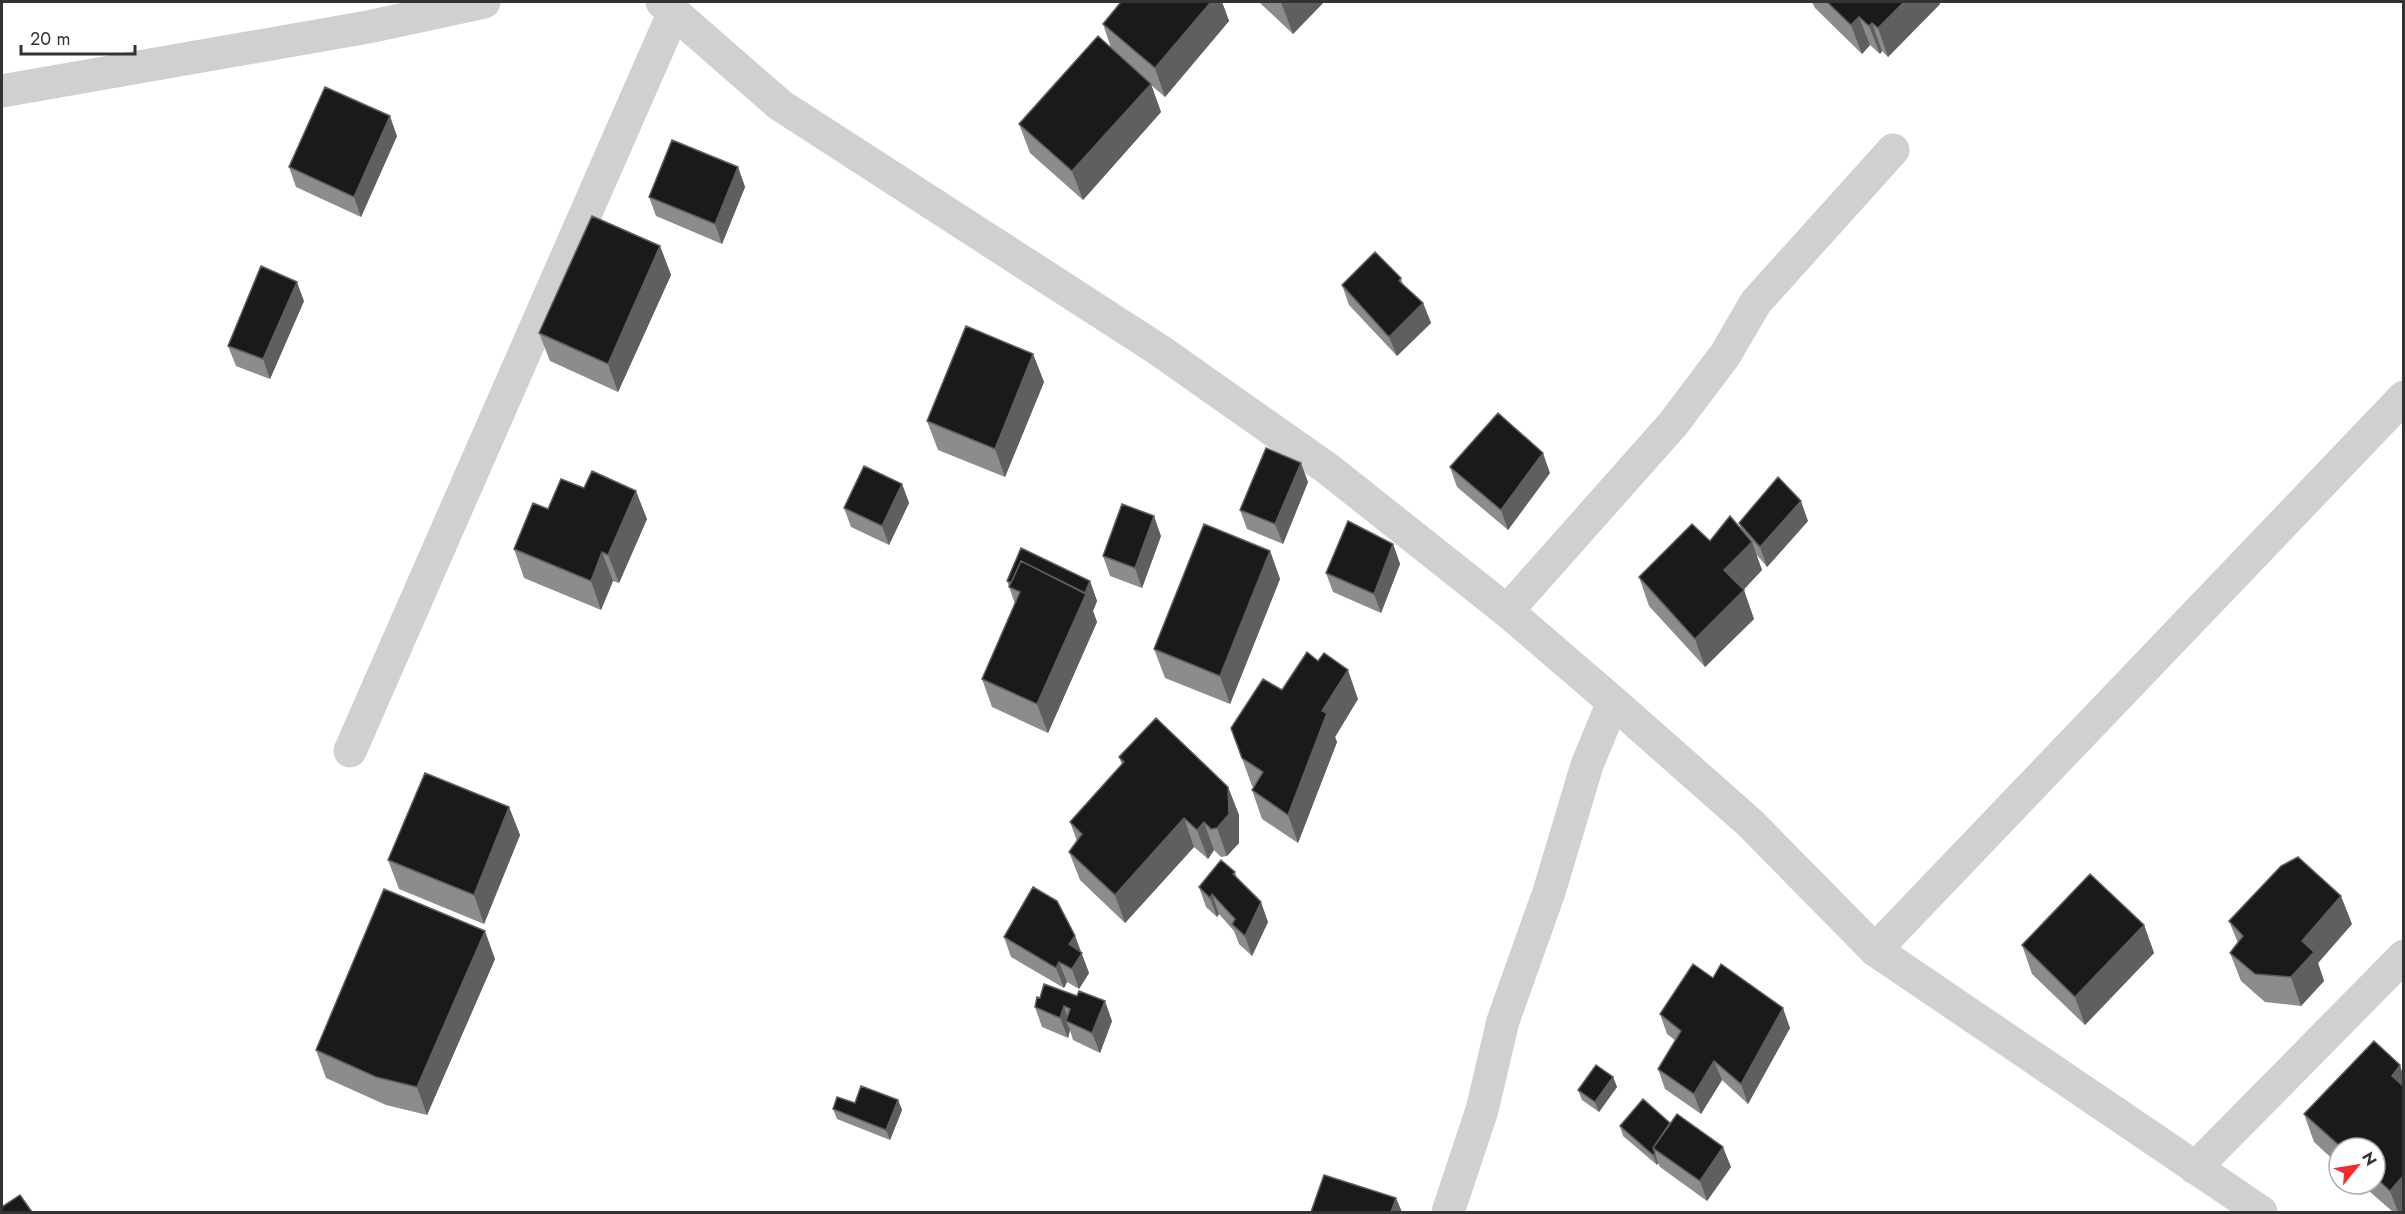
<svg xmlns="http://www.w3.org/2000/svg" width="2405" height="1214" viewBox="0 0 2405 1214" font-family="Jost,sans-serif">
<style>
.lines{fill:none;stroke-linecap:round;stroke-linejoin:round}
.minor{stroke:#d0d0d0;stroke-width:33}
.wall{fill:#8c8c8c}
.shaded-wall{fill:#5f5f5f}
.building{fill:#1a1a1a;stroke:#5f5f5f;stroke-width:1.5}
</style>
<rect width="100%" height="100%" fill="#fff"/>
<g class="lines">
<path class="minor" d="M 662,2 L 780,105 L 1159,350 L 1328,469 L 1507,611 L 1613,702 L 1750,823 L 1875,950 L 2261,1212
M 2,91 L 368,27 L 484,2
M 1507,611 L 1673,424 L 1725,355 L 1756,302 L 1893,150
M 350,751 L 674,12
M 1875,950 L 2404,397
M 2195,1168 L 2404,956
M 1448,1212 L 1482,1110 L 1503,1021 L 1549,892 L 1587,765 L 1613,702"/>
</g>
<path class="wall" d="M 1121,2 L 1222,2 L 1229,21 L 1165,97 L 1151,85 L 1161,112 L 1083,200 L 1030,153 L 1019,124 L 1111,48 L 1103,24 Z
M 1259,2 L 1324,2 L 1293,34 Z
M 1812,2 L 1939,2 L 1940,4 L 1888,57 L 1882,51 L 1880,54 L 1870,45 L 1862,54 L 1815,8 Z
M 397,136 L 361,217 L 296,187 L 289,167 Z
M 738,167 L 745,187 L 722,244 L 656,216 L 649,197 Z
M 660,246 L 671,275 L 618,392 L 550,361 L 539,333 Z
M 1401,278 L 1403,285 L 1423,303 L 1431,323 L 1397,356 L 1349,305 L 1342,285 Z
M 304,301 L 270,379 L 236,366 L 228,346 Z
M 1033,354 L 1044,382 L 1005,477 L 938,450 L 927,421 Z
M 1450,467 L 1550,473 L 1508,530 L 1457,487 Z
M 1308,482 L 1283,544 L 1247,529 L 1240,510 Z
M 902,484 L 909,503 L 889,545 L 851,527 L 844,508 Z
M 548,509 L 647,519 L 619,583 L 613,581 L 601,610 L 524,578 L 514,549 Z
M 1808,521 L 1767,567 L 1756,554 L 1762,570 L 1743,590 L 1754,619 L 1705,667 L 1649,606 L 1639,577 L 1741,529 L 1739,523 Z
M 1161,536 L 1142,588 L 1110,576 L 1103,556 Z
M 1393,544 L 1400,564 L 1381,613 L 1333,592 L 1326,573 Z
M 1270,551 L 1280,579 L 1230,704 L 1165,678 L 1154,649 Z
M 1007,581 L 1090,581 L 1097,601 L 1093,611 L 1097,622 L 1048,733 L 992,707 L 982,679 L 1015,604 Z
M 1282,690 L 1358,699 L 1335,737 L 1337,742 L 1298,843 L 1262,819 L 1252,790 L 1254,787 L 1252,786 L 1231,728 Z
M 1119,757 L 1228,787 L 1239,815 L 1239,843 L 1227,856 L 1221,857 L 1214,850 L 1208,859 L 1194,847 L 1125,923 L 1080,880 L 1069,852 L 1077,841 L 1070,822 L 1122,765 Z
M 509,807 L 520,835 L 484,924 L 399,889 L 388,860 Z
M 1235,872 L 1237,878 L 1268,922 L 1252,956 L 1239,944 L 1234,931 L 1219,914 L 1217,917 L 1206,907 L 1199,887 Z
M 2229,921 L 2352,924 L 2318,963 L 2324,981 L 2301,1006 L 2265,1002 L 2241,981 L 2230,953 L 2238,943 Z
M 2144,925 L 2154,953 L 2085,1025 L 2032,974 L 2022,945 Z
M 1075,936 L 1089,973 L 1079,989 L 1067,982 L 1064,988 L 1011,957 L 1004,937 Z
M 495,959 L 427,1115 L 386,1105 L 326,1078 L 316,1050 Z
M 1713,978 L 1790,1028 L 1748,1104 L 1722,1080 L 1701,1114 L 1665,1089 L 1658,1069 L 1676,1041 L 1667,1034 L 1660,1014 Z
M 1037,997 L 1112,1021 L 1100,1053 L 1073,1040 L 1070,1030 L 1068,1038 L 1042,1027 L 1035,1007 Z
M 2403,1075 L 2403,1212 L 2393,1212 L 2361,1184 L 2375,1184 L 2375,1148 L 2339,1148 L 2339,1165 L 2314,1142 L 2304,1114 Z
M 1613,1077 L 1617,1087 L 1599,1112 L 1582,1100 L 1578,1090 Z
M 898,1100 L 902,1110 L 890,1140 L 837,1119 L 833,1109 Z
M 1670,1123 L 1731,1167 L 1707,1201 L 1660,1167 L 1658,1163 L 1657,1165 L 1623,1136 L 1620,1126 Z"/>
<path class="shaded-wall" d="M 1211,2 L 1222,2 L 1229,21 L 1165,97 L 1155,68 Z
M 1281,2 L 1324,2 L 1293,34 Z
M 1904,2 L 1939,2 L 1940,4 L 1888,57 L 1878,28 Z
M 1859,17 L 1870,45 L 1862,54 L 1851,25 Z
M 1872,23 L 1882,51 L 1880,54 L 1869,26 Z
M 1151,84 L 1161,112 L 1083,200 L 1072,171 Z
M 390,116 L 397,136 L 361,217 L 354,197 Z
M 738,167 L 745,187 L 722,244 L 715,224 Z
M 660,246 L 671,275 L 618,392 L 608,364 Z
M 297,282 L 304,301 L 270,379 L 263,359 Z
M 1423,303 L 1431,323 L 1397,356 L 1389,337 Z
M 1033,354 L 1044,382 L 1005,477 L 995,449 Z
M 1543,453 L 1550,473 L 1508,530 L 1501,510 Z
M 1301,463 L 1308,482 L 1283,544 L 1275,524 Z
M 902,484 L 909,503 L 889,545 L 882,526 Z
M 636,491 L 647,519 L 619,583 L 608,555 Z
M 1801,501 L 1808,521 L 1767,567 L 1760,547 Z
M 1154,516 L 1161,536 L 1142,588 L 1135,568 Z
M 1752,542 L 1762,570 L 1735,599 L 1724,570 Z
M 1393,544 L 1400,564 L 1381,613 L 1374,594 Z
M 1270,551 L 1280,579 L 1230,704 L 1220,676 Z
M 602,552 L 613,581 L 601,610 L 591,581 Z
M 1090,581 L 1097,601 L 1093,611 L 1097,622 L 1048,733 L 1037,704 Z
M 1744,590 L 1754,619 L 1705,667 L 1695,639 Z
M 1348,670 L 1358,699 L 1335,737 L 1337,742 L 1298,843 L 1288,815 L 1322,711 Z
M 1228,787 L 1239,815 L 1239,843 L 1227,856 L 1217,828 Z
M 509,807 L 520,835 L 484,924 L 474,895 Z
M 1184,818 L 1194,847 L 1125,923 L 1115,895 Z
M 1204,822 L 1214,850 L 1208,859 L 1197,830 Z
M 1212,894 L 1219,914 L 1217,917 L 1210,898 Z
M 2341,896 L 2352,924 L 2318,963 L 2324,981 L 2301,1006 L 2291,977 L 2302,941 Z
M 1261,902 L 1268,922 L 1252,956 L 1245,936 Z
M 2144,925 L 2154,953 L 2085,1025 L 2075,997 Z
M 485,931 L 495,959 L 427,1115 L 417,1087 Z
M 1075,936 L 1089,973 L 1079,989 L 1072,969 L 1069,944 Z
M 1059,962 L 1067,982 L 1064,988 L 1056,968 Z
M 1105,1001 L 1112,1021 L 1100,1053 L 1092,1033 Z
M 1064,1006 L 1069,1022 L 1066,1021 L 1070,1030 L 1068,1038 L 1060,1018 Z
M 1783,1008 L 1790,1028 L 1748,1104 L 1741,1084 Z
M 1714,1061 L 1722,1080 L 1701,1114 L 1694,1094 Z
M 2400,1065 L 2403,1075 L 2403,1104 L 2392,1076 Z
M 1613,1077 L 1617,1087 L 1599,1112 L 1595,1102 Z
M 898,1100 L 902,1110 L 890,1140 L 886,1130 Z
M 1723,1147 L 1731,1167 L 1707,1201 L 1700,1181 Z
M 1655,1153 L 1658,1163 L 1657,1165 L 1653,1155 Z
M 2403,1176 L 2403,1212 L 2398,1212 L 2390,1191 Z
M 1396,1198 L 1402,1212 L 1391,1212 Z"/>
<path class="building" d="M 1121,2 L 1211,2 L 1155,68 L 1103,24 Z
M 1827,2 L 1904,2 L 1878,28 L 1872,23 L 1869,26 L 1859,17 L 1851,25 Z
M 1098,36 L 1151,84 L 1072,171 L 1019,124 Z
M 325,87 L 390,116 L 354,197 L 289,167 Z
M 672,140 L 738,167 L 715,224 L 649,197 Z
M 592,216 L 660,246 L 608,364 L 539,333 Z
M 1375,252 L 1401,278 L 1399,281 L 1423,303 L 1389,337 L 1342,285 Z
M 261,266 L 297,282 L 263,359 L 228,346 Z
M 966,326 L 1033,354 L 995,449 L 927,421 Z
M 1498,413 L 1543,453 L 1501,510 L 1450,467 Z
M 1266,448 L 1301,463 L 1275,524 L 1240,510 Z
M 864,466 L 902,484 L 882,526 L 844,508 Z
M 592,471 L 636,491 L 608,555 L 602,552 L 591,581 L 514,549 L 533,503 L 548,509 L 561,479 L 584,488 Z
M 1778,477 L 1801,501 L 1760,547 L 1739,523 Z
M 1122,504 L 1154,516 L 1135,568 L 1103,556 Z
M 1730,516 L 1752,542 L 1724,570 L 1744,590 L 1695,639 L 1639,577 L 1692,524 L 1710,541 Z
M 1348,521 L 1393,544 L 1374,594 L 1326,573 Z
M 1204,524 L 1270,551 L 1220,676 L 1154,649 Z
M 1021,548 L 1090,581 L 1085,593 L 1021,561 L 1011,583 L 1007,581 Z
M 1021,561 L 1086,594 L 1037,704 L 982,679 L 1020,592 L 1009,587 Z
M 1307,652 L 1318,661 L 1324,653 L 1348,670 L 1322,711 L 1327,713 L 1288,815 L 1252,790 L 1263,772 L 1242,758 L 1231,728 L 1263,679 L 1282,690 Z
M 1156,718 L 1228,787 L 1229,814 L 1217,828 L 1211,829 L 1204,822 L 1197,830 L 1184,818 L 1115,895 L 1069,852 L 1082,834 L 1070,822 L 1124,762 L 1119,757 Z
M 425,773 L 509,807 L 474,895 L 388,860 Z
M 2298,857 L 2341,896 L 2302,941 L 2314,952 L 2291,977 L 2255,974 L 2230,953 L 2243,936 L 2229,921 L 2281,866 Z
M 1221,860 L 1235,872 L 1233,874 L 1261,902 L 1245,936 L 1232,924 L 1235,919 L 1212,894 L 1210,898 L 1199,887 Z
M 2090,874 L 2144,925 L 2075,997 L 2022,945 Z
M 1033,887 L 1057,901 L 1075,936 L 1069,944 L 1082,953 L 1072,969 L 1059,962 L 1056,968 L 1004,937 Z
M 384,889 L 485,931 L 417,1087 L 376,1077 L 316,1050 Z
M 1693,964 L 1713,978 L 1721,964 L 1783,1008 L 1741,1084 L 1714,1061 L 1694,1094 L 1658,1069 L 1681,1031 L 1660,1014 Z
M 1044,984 L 1077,996 L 1079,991 L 1105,1001 L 1092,1033 L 1066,1021 L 1070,1009 L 1064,1006 L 1060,1018 L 1035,1007 L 1037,997 L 1040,998 Z
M 2374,1041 L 2400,1065 L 2392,1076 L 2403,1086 L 2403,1176 L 2390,1191 L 2375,1177 L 2375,1148 L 2342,1148 L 2304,1114 Z
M 1596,1065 L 1613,1077 L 1595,1102 L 1578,1090 Z
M 861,1086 L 898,1100 L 886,1130 L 833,1109 L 837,1097 L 855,1103 Z
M 1643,1099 L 1670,1123 L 1653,1148 L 1655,1153 L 1653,1155 L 1620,1126 Z
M 1677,1114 L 1723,1147 L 1700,1181 L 1653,1148 Z
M 1324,1175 L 1396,1198 L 1391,1212 L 1311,1212 Z
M 20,1195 L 32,1212 L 2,1212 L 2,1207 Z"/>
<rect width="2405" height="1214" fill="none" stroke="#333333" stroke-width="6"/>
<g transform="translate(2357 1166) rotate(60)"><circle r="28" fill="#ffffff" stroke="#adadad" stroke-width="1.5"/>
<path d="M0-4.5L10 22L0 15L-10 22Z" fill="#f22d2f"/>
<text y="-9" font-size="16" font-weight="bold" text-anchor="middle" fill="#333333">N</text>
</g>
<path d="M21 45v9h114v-9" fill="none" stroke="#333333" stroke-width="3"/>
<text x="30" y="45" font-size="18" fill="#333333" stroke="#ffffff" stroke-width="4.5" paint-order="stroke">20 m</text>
</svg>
